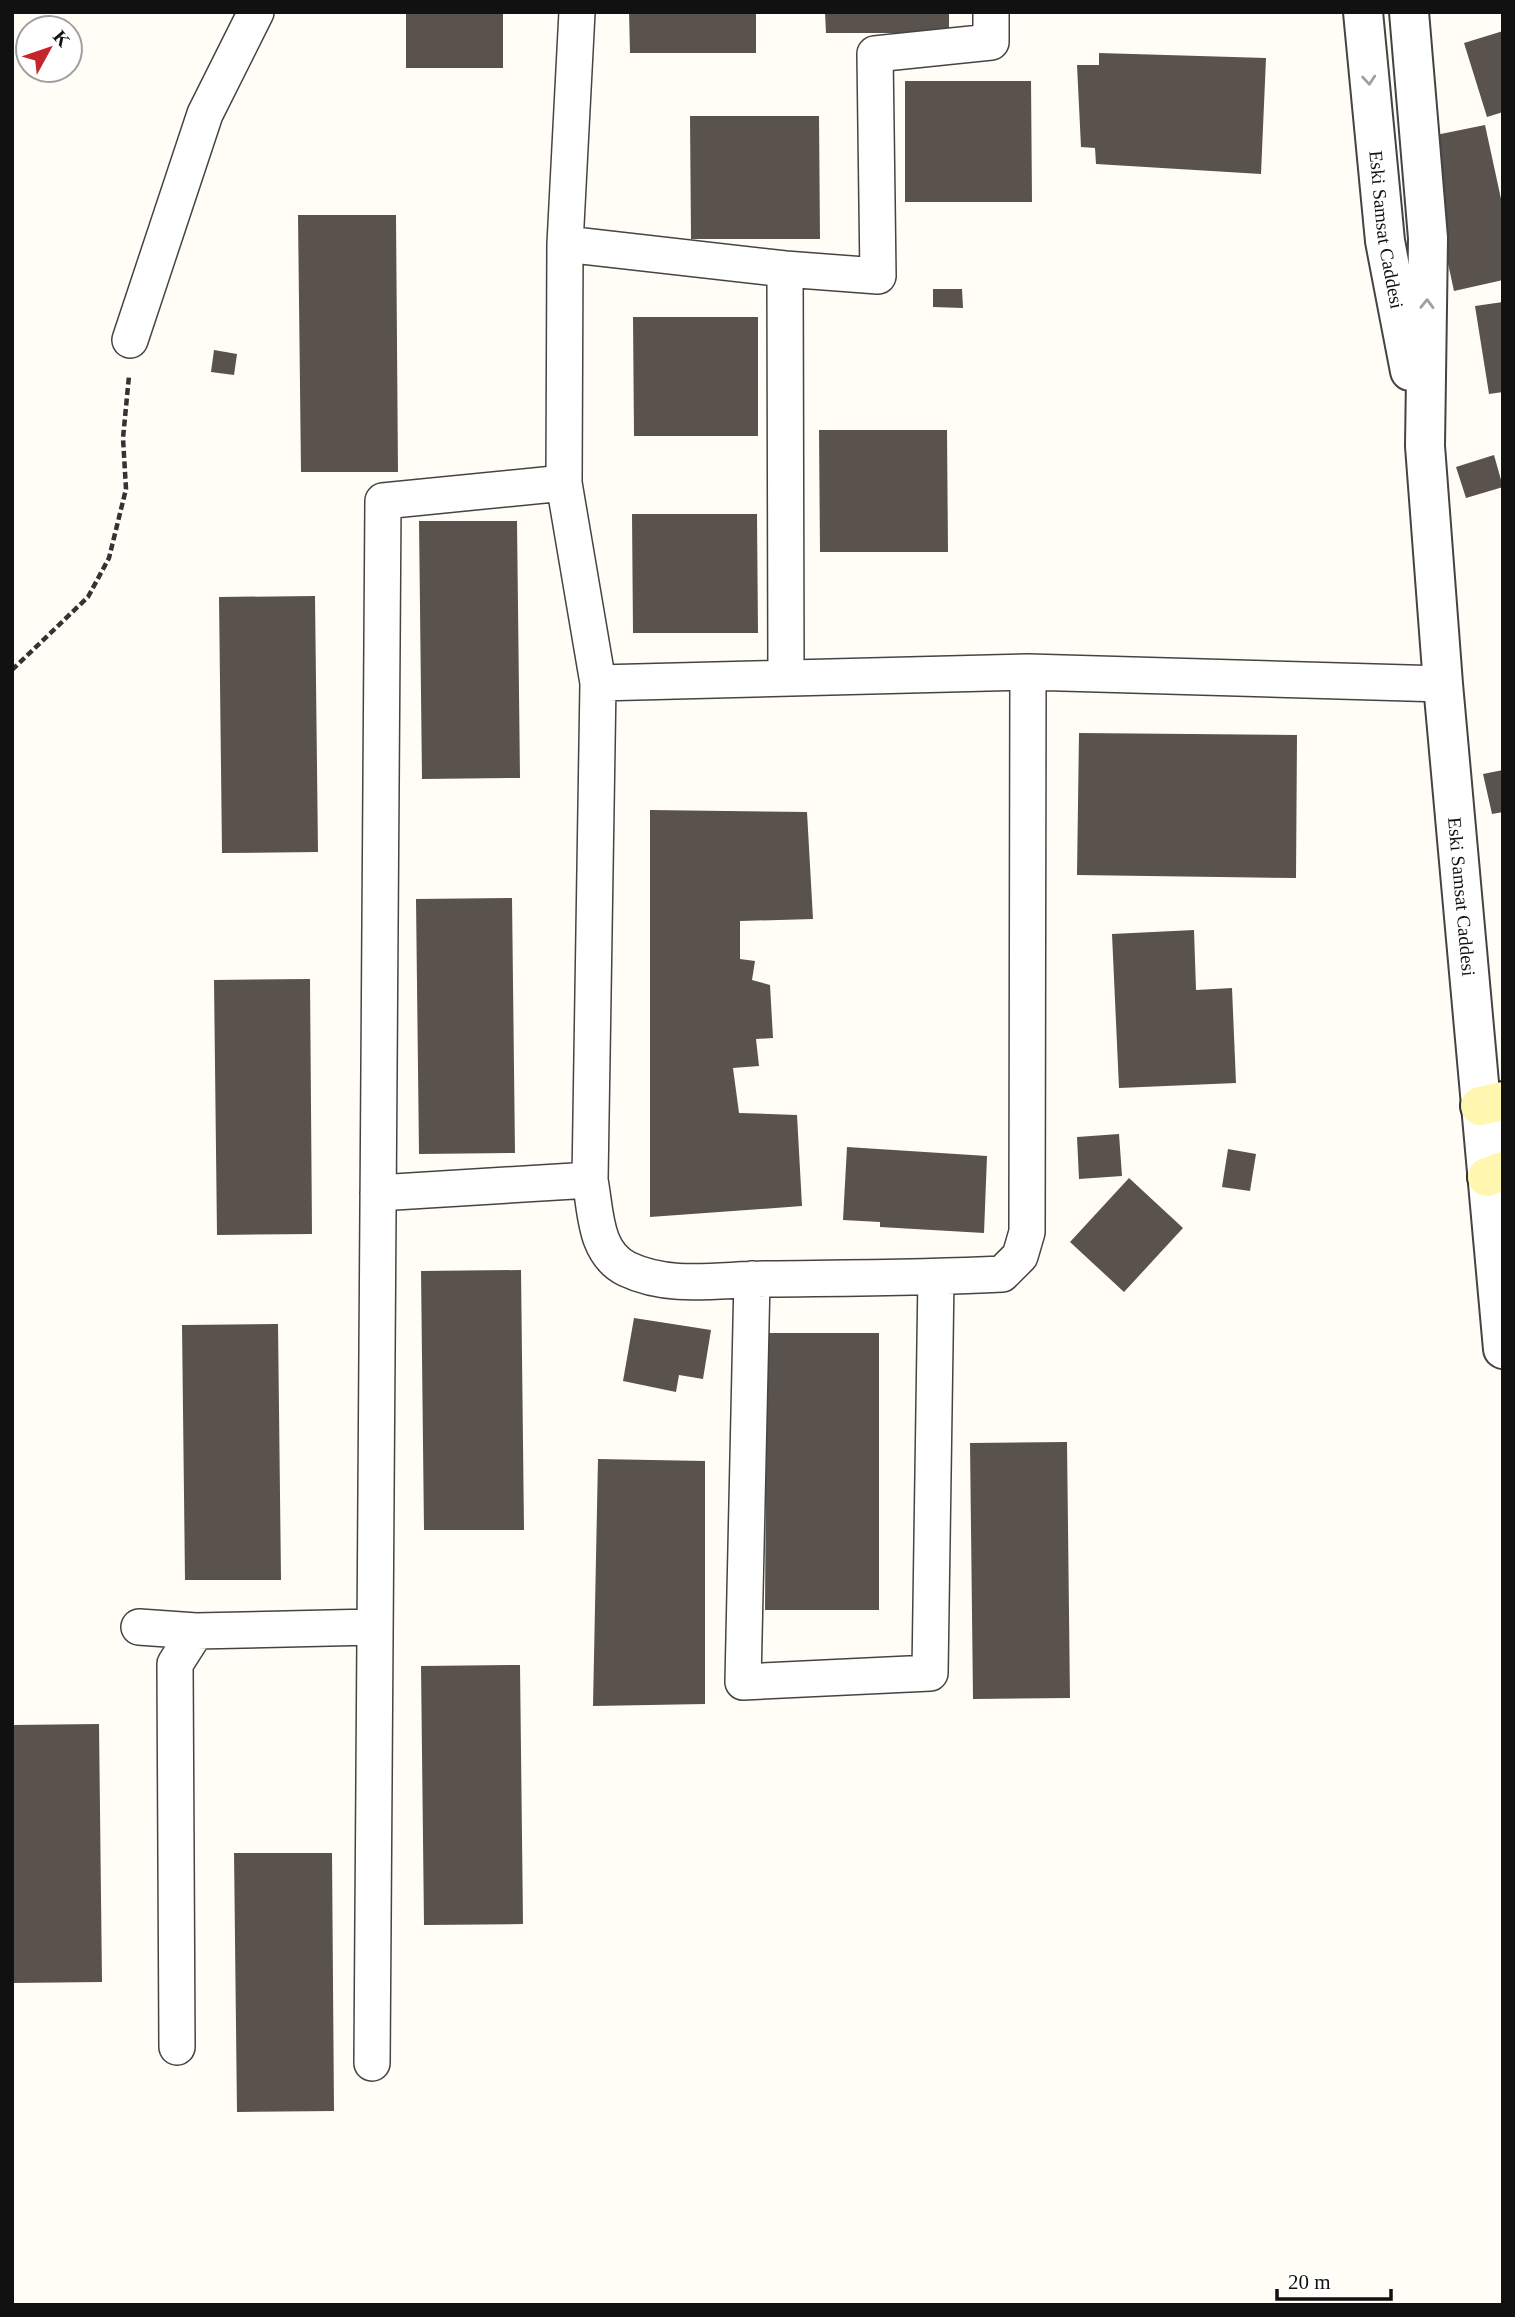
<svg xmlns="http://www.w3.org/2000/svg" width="1515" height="2317" viewBox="0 0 1515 2317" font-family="Georgia,serif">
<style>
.building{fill:#5a524d}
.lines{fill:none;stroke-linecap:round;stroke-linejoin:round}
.minor-casing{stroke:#444;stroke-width:38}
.tertiary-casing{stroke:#444;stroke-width:42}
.secondary-casing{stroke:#333;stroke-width:42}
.path{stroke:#333;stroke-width:4.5;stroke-dasharray:7 3.5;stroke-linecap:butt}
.minor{stroke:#fff;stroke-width:35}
.tertiary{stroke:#fff;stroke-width:38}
.secondary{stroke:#fff6b0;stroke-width:38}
.oneway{stroke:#a0a0a0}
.labels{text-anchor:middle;stroke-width:7;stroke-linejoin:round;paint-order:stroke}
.street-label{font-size:19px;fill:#111;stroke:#fff}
</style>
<rect width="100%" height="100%" fill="#fffdf5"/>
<path class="building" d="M 406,12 L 503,12 L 503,68 L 406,68 Z
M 629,12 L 756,12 L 756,53 L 630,53 Z
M 825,12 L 949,12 L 949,33 L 826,33 Z
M 1503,31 L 1503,112 L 1487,117 L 1464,43 Z
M 1099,53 L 1266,58 L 1261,174 L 1096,164 L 1095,148 L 1081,147 L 1077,65 L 1099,65 Z
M 905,81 L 1031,81 L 1032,202 L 905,202 Z
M 690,116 L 819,116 L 820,239 L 691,239 Z
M 1485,125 L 1503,208 L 1503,280 L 1454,291 L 1433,194 L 1426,137 Z
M 298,215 L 396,215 L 398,472 L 301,472 Z
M 933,289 L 962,289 L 963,308 L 933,307 Z
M 1503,302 L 1503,392 L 1489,394 L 1475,306 Z
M 633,317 L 758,317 L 758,436 L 634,436 Z
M 214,350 L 237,354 L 234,375 L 211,372 Z
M 819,430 L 947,430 L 948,552 L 820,552 Z
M 1494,455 L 1503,487 L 1466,498 L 1456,467 Z
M 632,514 L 757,514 L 758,633 L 633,633 Z
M 419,521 L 517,521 L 520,778 L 422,779 Z
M 315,596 L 318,852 L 222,853 L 219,597 Z
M 1079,733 L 1297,735 L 1296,878 L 1077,875 Z
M 1503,770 L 1503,812 L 1492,814 L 1483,774 Z
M 650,810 L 807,812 L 813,919 L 740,921 L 740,959 L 755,961 L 752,980 L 770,985 L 773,1038 L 756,1039 L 759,1066 L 733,1068 L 739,1113 L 797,1115 L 802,1206 L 650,1217 Z
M 512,898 L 515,1153 L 419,1154 L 416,899 Z
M 1194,930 L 1196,990 L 1232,988 L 1236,1083 L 1119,1088 L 1112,934 Z
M 310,979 L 312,1234 L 217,1235 L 214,980 Z
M 1119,1134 L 1122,1176 L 1079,1179 L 1077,1137 Z
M 847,1147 L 987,1156 L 984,1233 L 880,1227 L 880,1222 L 843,1220 Z
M 1228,1149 L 1256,1154 L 1250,1191 L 1222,1187 Z
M 1129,1178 L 1183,1228 L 1124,1292 L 1070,1242 Z
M 521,1270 L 524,1530 L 424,1530 L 421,1271 Z
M 634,1318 L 711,1330 L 703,1379 L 679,1375 L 676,1392 L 623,1381 Z
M 278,1324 L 281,1580 L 185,1580 L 182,1325 Z
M 767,1333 L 879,1333 L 879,1610 L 765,1610 Z
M 1067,1442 L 1070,1698 L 973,1699 L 970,1443 Z
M 598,1459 L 705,1461 L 705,1704 L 593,1706 Z
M 520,1665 L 523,1924 L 424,1925 L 421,1666 Z
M 99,1724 L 102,1982 L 12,1983 L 12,1725 Z
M 234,1853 L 332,1853 L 334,2111 L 237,2112 Z"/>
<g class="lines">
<defs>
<path id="minor" d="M 577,12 L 565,244 L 564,483 L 598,683 L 1028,672 L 1443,684
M 565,244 L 785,269 L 878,276 L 875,54 L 991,42 L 991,12
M 785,269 L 786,676
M 130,340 L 205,114 L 256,12
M 598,683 L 590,1180 C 596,1211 594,1253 627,1269 C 671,1290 721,1279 768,1279 C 846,1278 924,1278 1002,1274 L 1020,1256 L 1027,1232 L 1028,672
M 378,1193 L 590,1180
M 752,1279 L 743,1682 L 930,1673 L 936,1277
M 139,1627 L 196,1631 L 373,1627
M 177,2047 L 175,1664 L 196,1631
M 372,2063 L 383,501 L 564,483"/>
<g id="tertiary">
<path id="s1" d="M 1363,12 L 1385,241 L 1410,371"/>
<path id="s2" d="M 1409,12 L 1428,238 L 1425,446 L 1443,684 L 1503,1349"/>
</g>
<path id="secondary" d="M 1480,1106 L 1503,1101
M 1487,1177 L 1503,1171"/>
</defs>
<use href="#minor" class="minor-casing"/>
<use href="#tertiary" class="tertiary-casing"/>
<use href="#secondary" class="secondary-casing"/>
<path class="path" d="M 12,670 L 88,597 L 109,558 L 126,489 L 123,438 L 129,376"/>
<use href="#minor" class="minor"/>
<use href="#tertiary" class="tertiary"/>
<use href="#secondary" class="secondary"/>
</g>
<defs><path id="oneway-chevron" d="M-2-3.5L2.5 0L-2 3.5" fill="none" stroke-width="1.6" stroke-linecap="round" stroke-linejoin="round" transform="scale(1.75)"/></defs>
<g class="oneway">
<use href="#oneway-chevron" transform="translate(1369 80) rotate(85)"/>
<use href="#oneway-chevron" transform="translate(1427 304) rotate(-89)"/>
</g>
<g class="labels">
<g class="street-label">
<text dy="7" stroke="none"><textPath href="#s1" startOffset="219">Eski Samsat Caddesi</textPath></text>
<text dy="7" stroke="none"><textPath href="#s2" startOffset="887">Eski Samsat Caddesi</textPath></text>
</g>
</g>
<rect width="1515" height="2317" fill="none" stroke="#111111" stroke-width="28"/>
<g transform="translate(49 49) rotate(50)"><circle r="33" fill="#ffffff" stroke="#a0a0a0" stroke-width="2"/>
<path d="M0-5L12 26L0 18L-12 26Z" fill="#c4262e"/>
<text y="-10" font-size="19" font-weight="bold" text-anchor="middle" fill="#111111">K</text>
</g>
<path d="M1277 2289v10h114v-10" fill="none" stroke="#111111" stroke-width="3.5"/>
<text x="1288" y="2289" font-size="21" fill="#111111" stroke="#ffffff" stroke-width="5" paint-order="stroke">20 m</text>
</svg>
